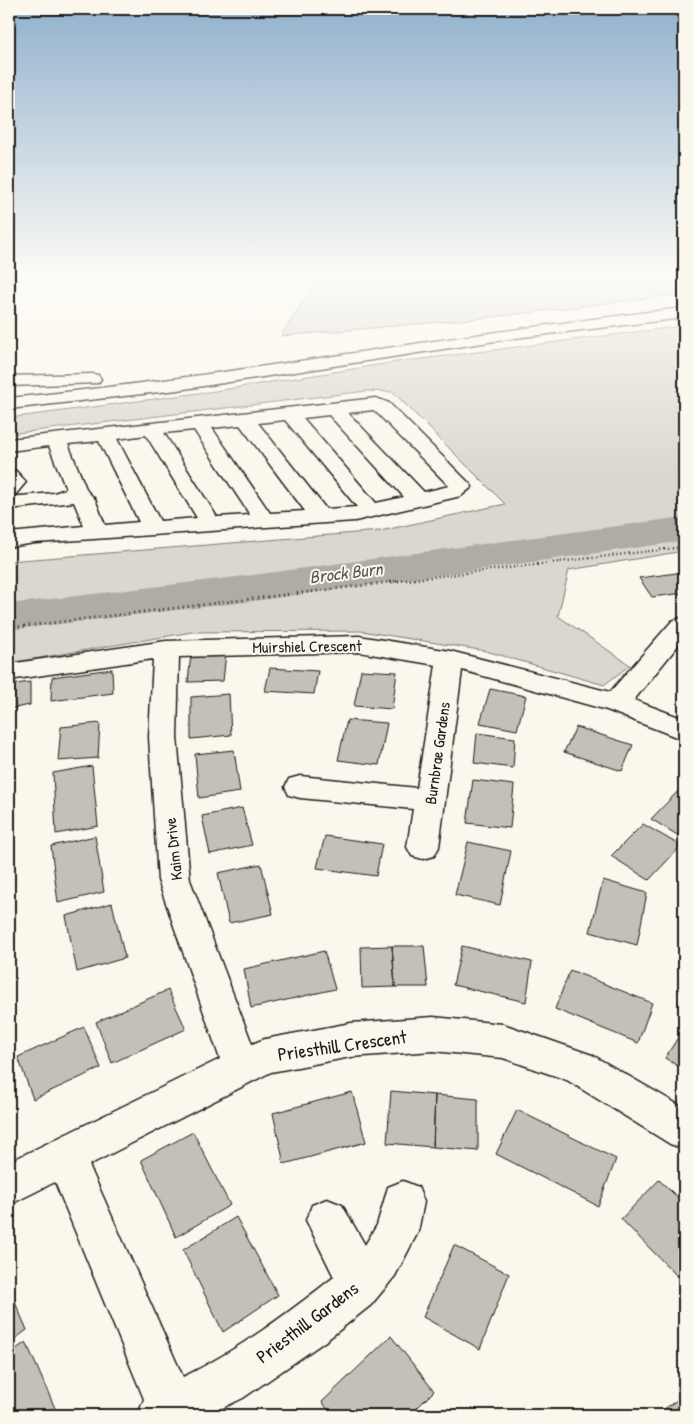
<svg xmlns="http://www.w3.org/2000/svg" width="693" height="1424" viewBox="0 0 693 1424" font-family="'Patrick Hand',sans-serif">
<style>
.green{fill:#dad7ce;stroke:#7b7a75}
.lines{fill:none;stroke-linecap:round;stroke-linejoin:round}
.river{fill:#afaca5;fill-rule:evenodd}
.building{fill:#c3c0b8;stroke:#1c1c1c}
.minor-casing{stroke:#1c1c1c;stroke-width:3}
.highway-casing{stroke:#1c1c1c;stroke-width:3}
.path-far1{stroke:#1c1c1c;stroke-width:2.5;stroke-dasharray:1 3;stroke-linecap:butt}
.path{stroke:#1c1c1c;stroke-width:3;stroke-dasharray:1 4;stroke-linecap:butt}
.minor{fill:#fbf7ec;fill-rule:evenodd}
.highway{fill:#fbf7ec;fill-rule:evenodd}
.labels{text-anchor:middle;stroke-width:4;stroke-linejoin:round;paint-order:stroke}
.street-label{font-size:16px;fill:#1c1c1c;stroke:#fbf7ec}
.water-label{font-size:18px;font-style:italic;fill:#575653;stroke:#fbf7ec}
.near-street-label{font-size:19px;fill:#1c1c1c;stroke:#fbf7ec}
</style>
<rect width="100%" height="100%" fill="#fbf7ec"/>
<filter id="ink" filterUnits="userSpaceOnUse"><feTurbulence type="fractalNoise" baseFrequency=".02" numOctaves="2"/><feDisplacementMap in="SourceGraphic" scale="10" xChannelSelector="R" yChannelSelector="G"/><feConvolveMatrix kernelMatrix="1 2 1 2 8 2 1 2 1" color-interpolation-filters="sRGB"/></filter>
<g filter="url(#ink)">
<path class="green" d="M 319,276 L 684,276 L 684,294 L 484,318 L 281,336 Z
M 684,326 L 684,551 L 569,570 L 558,616 L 630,665 L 604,685 L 486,651 L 361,631 L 192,632 L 9,663 L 9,561 L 380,531 L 505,504 L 393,392 L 367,391 L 9,434 L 9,418 L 215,391 L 390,363 Z"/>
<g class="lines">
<path class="river" d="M 684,517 L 684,541 L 253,601 L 9,630 L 9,604 L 253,575 Z"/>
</g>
<path class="building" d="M 684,572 L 684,593 L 652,597 L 639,578 Z
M 226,653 L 223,681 L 188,682 L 191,654 Z
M 270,668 L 318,671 L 314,694 L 265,691 Z
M 112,669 L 113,693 L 51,701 L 52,677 Z
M 361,670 L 397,672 L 392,709 L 354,706 Z
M 30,682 L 30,705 L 9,709 L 9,685 Z
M 490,689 L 526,696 L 517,730 L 480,723 Z
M 229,694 L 231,735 L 191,739 L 191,697 Z
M 347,720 L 387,723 L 379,765 L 338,760 Z
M 100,723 L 98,758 L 58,761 L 61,727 Z
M 576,727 L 633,745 L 622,771 L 564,752 Z
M 477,733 L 515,738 L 513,768 L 474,763 Z
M 234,750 L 240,792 L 199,798 L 195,754 Z
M 92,766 L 98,826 L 56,834 L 53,773 Z
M 473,780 L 514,785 L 510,828 L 467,823 Z
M 684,785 L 684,839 L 651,819 Z
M 242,808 L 252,845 L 210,854 L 202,816 Z
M 643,824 L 681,846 L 649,880 L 611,856 Z
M 95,836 L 104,892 L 58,903 L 51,846 Z
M 325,836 L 382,844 L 376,876 L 317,868 Z
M 468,842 L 511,851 L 500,905 L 455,895 Z
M 261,864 L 273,914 L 229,923 L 218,873 Z
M 603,880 L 647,893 L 637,945 L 590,932 Z
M 112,903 L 125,958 L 77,972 L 66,916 Z
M 392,946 L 424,946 L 428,987 L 395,987 Z
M 392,946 L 395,987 L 362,988 L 361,947 Z
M 462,946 L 532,962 L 526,1002 L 453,985 Z
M 324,951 L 335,989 L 251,1008 L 244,969 Z
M 570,970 L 652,1003 L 638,1043 L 555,1009 Z
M 168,990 L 186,1029 L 112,1063 L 96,1022 Z
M 84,1027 L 101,1068 L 33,1099 L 18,1057 Z
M 684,1028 L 684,1070 L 665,1058 Z
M 391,1091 L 435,1095 L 433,1147 L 387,1143 Z
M 352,1092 L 366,1142 L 284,1164 L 273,1113 Z
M 435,1095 L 478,1099 L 478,1151 L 433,1147 Z
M 517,1110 L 616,1159 L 598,1206 L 496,1154 Z
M 193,1132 L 230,1205 L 176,1237 L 141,1160 Z
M 659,1180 L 684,1203 L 684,1283 L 621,1219 Z
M 236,1217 L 278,1295 L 223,1332 L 183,1250 Z
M 454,1245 L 509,1274 L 480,1349 L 423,1317 Z
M 9,1288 L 27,1330 L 9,1343 Z
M 391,1336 L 434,1391 L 410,1415 L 332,1415 L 322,1402 Z
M 26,1342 L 58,1415 L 9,1415 L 9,1354 Z
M 684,1395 L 684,1415 L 656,1415 Z"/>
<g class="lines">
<defs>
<path id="minor" d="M 376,398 L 389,403 L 469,483 L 472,487 L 461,496 L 355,521 L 35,543 L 9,547 L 9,533 L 84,526 L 74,502 L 9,509 L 9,497 L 54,493 L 66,489 L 49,446 L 9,451 L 9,439 ZM 373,410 L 375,411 L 449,486 L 424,492 L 348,413 ZM 329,415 L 404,497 L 376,503 L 303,418 ZM 285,420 L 357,507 L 326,509 L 258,423 ZM 240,425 L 305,511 L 270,513 L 212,428 ZM 194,430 L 250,515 L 217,517 L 164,433 ZM 146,435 L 197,518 L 160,521 L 117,439 ZM 99,441 L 139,522 L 105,525 L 95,499 L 87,491 L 68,444 Z
M 9,469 L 16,471 L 26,482 L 16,494 L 9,496 Z
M 684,617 L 684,638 L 634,700 L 684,719 L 684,740 L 607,710 L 462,670 L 439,847 L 434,856 L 423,859 L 412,856 L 407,847 L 413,809 L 300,798 L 289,795 L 285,787 L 289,779 L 300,776 L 417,788 L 436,665 L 359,652 L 179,657 L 177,737 L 190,880 L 252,1044 L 265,1039 L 351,1023 L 433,1017 L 503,1024 L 592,1055 L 684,1108 L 684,1149 L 670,1144 L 567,1080 L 503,1058 L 433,1051 L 351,1057 L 271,1072 L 89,1165 L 183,1377 C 237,1351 287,1314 334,1277 L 306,1220 L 312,1205 L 327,1199 L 342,1205 L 365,1245 L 377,1225 L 388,1187 L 403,1181 L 418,1187 L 424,1202 L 418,1232 L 395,1276 L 371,1305 L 327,1340 L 243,1398 L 208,1415 L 138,1415 L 144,1399 L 55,1182 L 9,1205 L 9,1162 L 220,1059 L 158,880 L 149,737 L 153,659 L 9,680 L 9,664 L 166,641 L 359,636 L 450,651 L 610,692 L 672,621 Z"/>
<path id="highway" d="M 684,308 L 684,318 L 515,338 L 178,390 L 9,409 L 9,398 C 235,376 458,333 684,308 Z
M 92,374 L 98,375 L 101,379 L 98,383 L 9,386 L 9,376 Z"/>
</defs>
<use href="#minor" class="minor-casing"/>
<use href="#highway" class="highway-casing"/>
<path class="path-far1" d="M 390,582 L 684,547"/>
<path class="path" d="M 9,628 L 401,581"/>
<use href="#minor" class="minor"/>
<use href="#highway" class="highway"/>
</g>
</g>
<linearGradient id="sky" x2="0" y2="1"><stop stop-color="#91b1cd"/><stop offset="0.58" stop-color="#fdfbf6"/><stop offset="1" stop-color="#fdfbf6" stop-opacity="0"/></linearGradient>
<rect width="693" height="476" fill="url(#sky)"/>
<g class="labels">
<g class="street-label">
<text transform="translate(307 646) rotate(-1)" y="6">Muirshiel Crescent</text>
<text transform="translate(437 753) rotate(-82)" y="6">Burnbrae Gardens</text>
<text transform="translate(173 849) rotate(-96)" y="6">Kaim Drive</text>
</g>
<g class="water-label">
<text transform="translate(346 573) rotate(-7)" y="6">Brock Burn</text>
</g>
<g class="near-street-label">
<text transform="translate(342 1045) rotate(-8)" y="7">Priesthill Crescent</text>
<text transform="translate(307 1322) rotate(-37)" y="7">Priesthill Gardens</text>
</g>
</g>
<rect width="693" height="1424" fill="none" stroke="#fbf7ec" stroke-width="30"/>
<rect x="15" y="15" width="663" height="1394" fill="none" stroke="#1c1c1c" stroke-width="2" filter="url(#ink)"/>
</svg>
